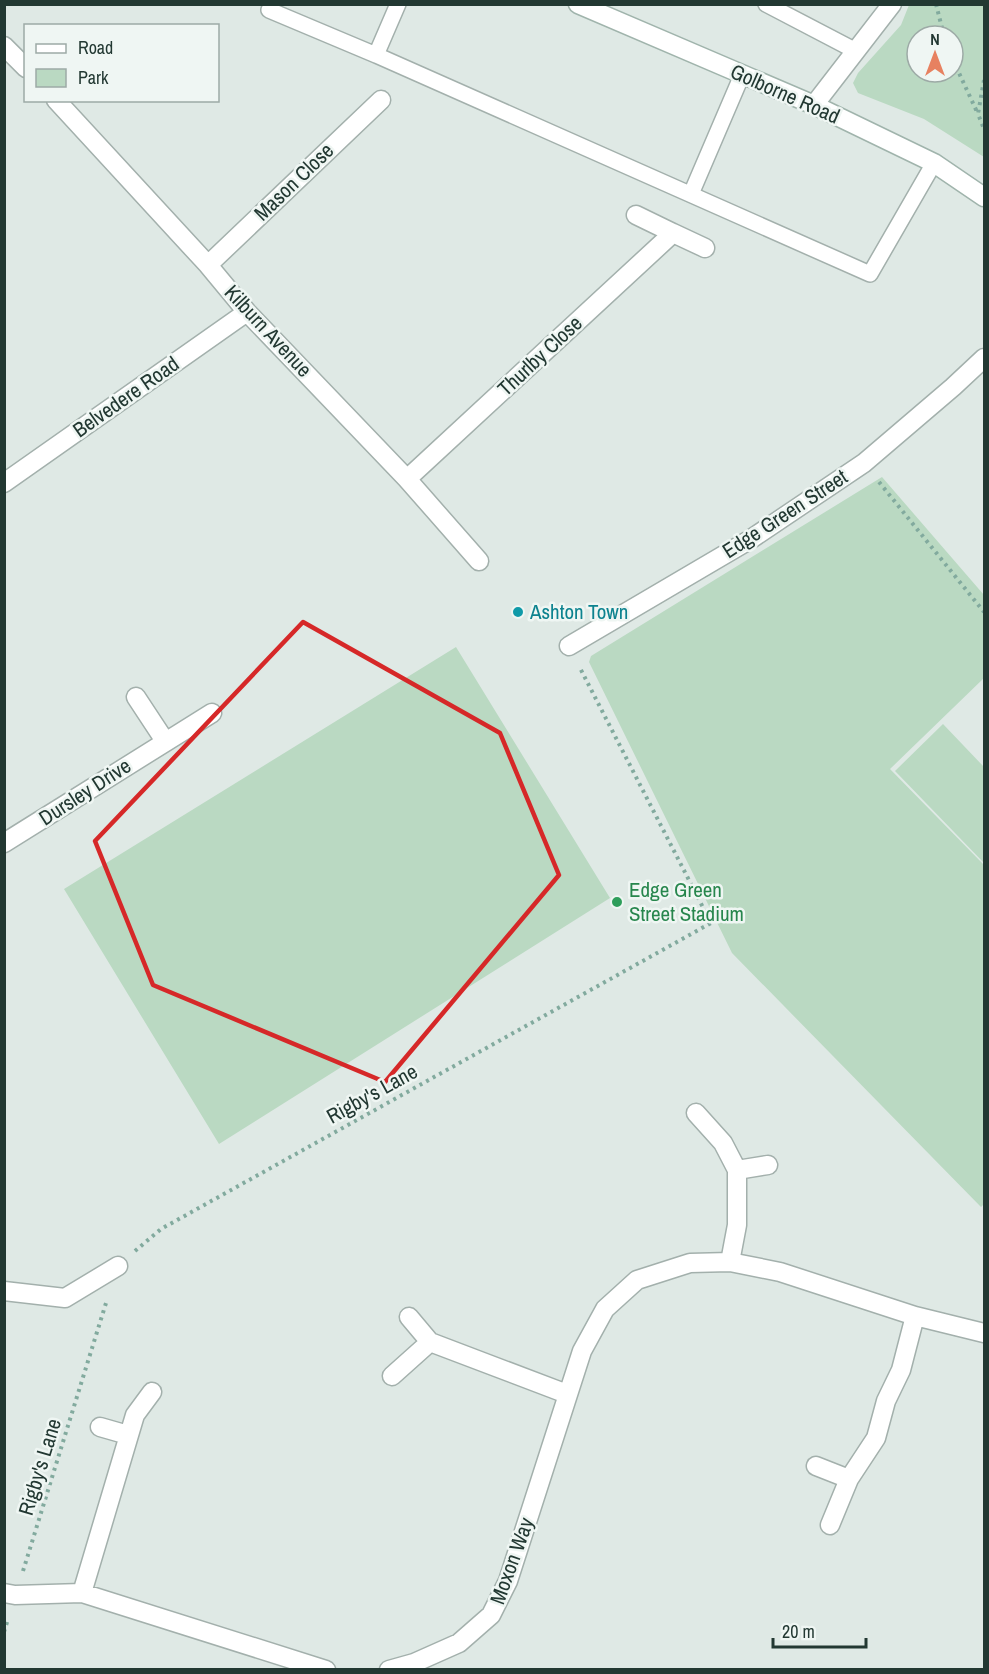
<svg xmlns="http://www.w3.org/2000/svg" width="989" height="1674" viewBox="0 0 989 1674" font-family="'Archivo Narrow',sans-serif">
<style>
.green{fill:#bad9c2;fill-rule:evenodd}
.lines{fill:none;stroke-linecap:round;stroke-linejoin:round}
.lane-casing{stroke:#a3b0ac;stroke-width:18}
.street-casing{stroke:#a3b0ac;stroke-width:21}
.secondary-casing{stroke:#a0b4ac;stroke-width:21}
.path{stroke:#82aa9e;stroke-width:4;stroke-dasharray:3 4.5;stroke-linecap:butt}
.lane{stroke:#fff;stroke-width:15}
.street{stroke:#fff;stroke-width:18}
.secondary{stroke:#fff;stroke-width:18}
.marked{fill:none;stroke:#d62828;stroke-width:4.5;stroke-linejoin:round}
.culture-dot{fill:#0f9aa8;stroke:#eff6f3;stroke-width:2}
.leisure-dot{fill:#2e9e5b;stroke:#eff6f3;stroke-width:2}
.labels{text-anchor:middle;stroke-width:5;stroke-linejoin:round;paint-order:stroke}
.street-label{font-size:21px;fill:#223832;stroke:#eff6f3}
.culture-label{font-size:21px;fill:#0d838f;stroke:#eff6f3;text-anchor:start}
.leisure-label{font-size:21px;fill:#27864d;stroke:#eff6f3;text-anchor:start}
</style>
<rect width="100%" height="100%" fill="#dfe9e5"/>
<path class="green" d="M 909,5 L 984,5 L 984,157 L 924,119 L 858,93 L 853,83 L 858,73 L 901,25 ZM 917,36 L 953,36 L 953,72 L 917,72 Z
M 882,477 L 984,595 L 984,678 L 890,769 L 984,865 L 984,1204 L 981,1207 L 732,953 L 589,662 L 591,656 Z
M 456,647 L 610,898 L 219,1144 L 64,889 Z
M 943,724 L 984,767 L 984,863 L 895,771 Z"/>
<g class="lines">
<defs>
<path id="lane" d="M 766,4 L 856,51
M 269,10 L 376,55 L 398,4
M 376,55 L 870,274 L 934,163
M 691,194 L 742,75"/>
<path id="street" d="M 4,46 L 26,68
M 56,100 L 208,265 L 247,312 L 407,479 L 479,561
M 814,105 L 892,4
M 636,215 L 673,233
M 208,265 L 381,100
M 407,479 L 673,233 L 705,248
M 4,483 L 247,312
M 569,646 L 751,539 L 864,463 L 953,387 L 984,358
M 136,697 L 165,741
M 4,843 L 212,713
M 696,1113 L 723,1143 L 737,1170 L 737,1225 L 730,1262
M 737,1170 L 768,1165
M 4,1291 L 65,1298 L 118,1266
M 409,1317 L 430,1342 L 567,1394
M 392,1376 L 430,1342
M 100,1427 L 128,1435
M 816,1466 L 849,1479
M 830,1525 L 849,1479 L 876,1438 L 886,1401 L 901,1370 L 915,1316
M 4,1593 L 15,1595 L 82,1593 L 326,1670
M 82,1593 L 135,1415 L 152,1392
M 389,1670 L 414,1663 L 459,1643 L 491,1615 L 508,1581 L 582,1351 L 605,1309 L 637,1280 L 690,1263 L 730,1262 L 780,1272 L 915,1316 L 984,1333"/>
<path id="secondary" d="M 578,4 L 814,105 L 934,163 L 984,197"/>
</defs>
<use href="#lane" class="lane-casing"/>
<use href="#street" class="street-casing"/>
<use href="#secondary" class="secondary-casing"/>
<path class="path" d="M 936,4 L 944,36
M 953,60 L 978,114
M 984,80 L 978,114 L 984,129
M 879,482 L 984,612
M 135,1251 L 161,1229 L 711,923 L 579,666
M 23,1571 L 106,1303
M 4,1632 L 8,1619"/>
<use href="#lane" class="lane"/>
<use href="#street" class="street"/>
<use href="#secondary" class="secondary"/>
</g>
<path class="marked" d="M 303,622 L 500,733 L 559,875 L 385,1082 L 153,985 L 95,841 Z"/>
<circle class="culture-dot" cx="518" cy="612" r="6"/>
<circle class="leisure-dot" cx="617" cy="902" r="6"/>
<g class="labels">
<g class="street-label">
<text transform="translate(785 94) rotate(24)" y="7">Golborne Road</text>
<text transform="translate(294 182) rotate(-44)" y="7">Mason Close</text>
<text transform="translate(268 331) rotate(47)" y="7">Kilburn Avenue</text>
<text transform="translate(540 356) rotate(-43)" y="7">Thurlby Close</text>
<text transform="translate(126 397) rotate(-35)" y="7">Belvedere Road</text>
<text transform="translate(785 514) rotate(-33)" y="7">Edge Green Street</text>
<text transform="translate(85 792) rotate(-33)" y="7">Dursley Drive</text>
<text transform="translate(372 1094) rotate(-29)" y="7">Rigby's Lane</text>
<text transform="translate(40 1467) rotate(-73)" y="7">Rigby's Lane</text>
<text transform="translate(512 1561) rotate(-70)" y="7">Moxon Way</text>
</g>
<g class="culture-label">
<text x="530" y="619">Ashton Town</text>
</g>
<g class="leisure-label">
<text x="629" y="897">Edge Green<tspan x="629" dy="24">Street Stadium</tspan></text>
</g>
</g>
<rect width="989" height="1674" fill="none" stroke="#223832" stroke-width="12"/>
<rect x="24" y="24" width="195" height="78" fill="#eff6f3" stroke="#9daaa6" stroke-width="1.5"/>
<rect x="36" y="44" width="30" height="9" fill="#ffffff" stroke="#9daaa6" stroke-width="1.5"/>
<text x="78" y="54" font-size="18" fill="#223832">Road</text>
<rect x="36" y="69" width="30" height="18" fill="#bad9c2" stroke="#9daaa6" stroke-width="1.5"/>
<text x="78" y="84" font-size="18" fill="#223832">Park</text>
<g transform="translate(935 54)"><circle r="28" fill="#eff6f3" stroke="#9daaa6" stroke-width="1.5"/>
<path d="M0-4.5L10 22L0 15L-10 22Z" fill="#e78160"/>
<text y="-9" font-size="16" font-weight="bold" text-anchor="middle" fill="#223832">N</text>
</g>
<path d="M773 1638v9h93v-9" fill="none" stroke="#223832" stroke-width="3"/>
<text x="782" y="1638" font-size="18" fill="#223832" stroke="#eff6f3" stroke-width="4.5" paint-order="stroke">20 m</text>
</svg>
